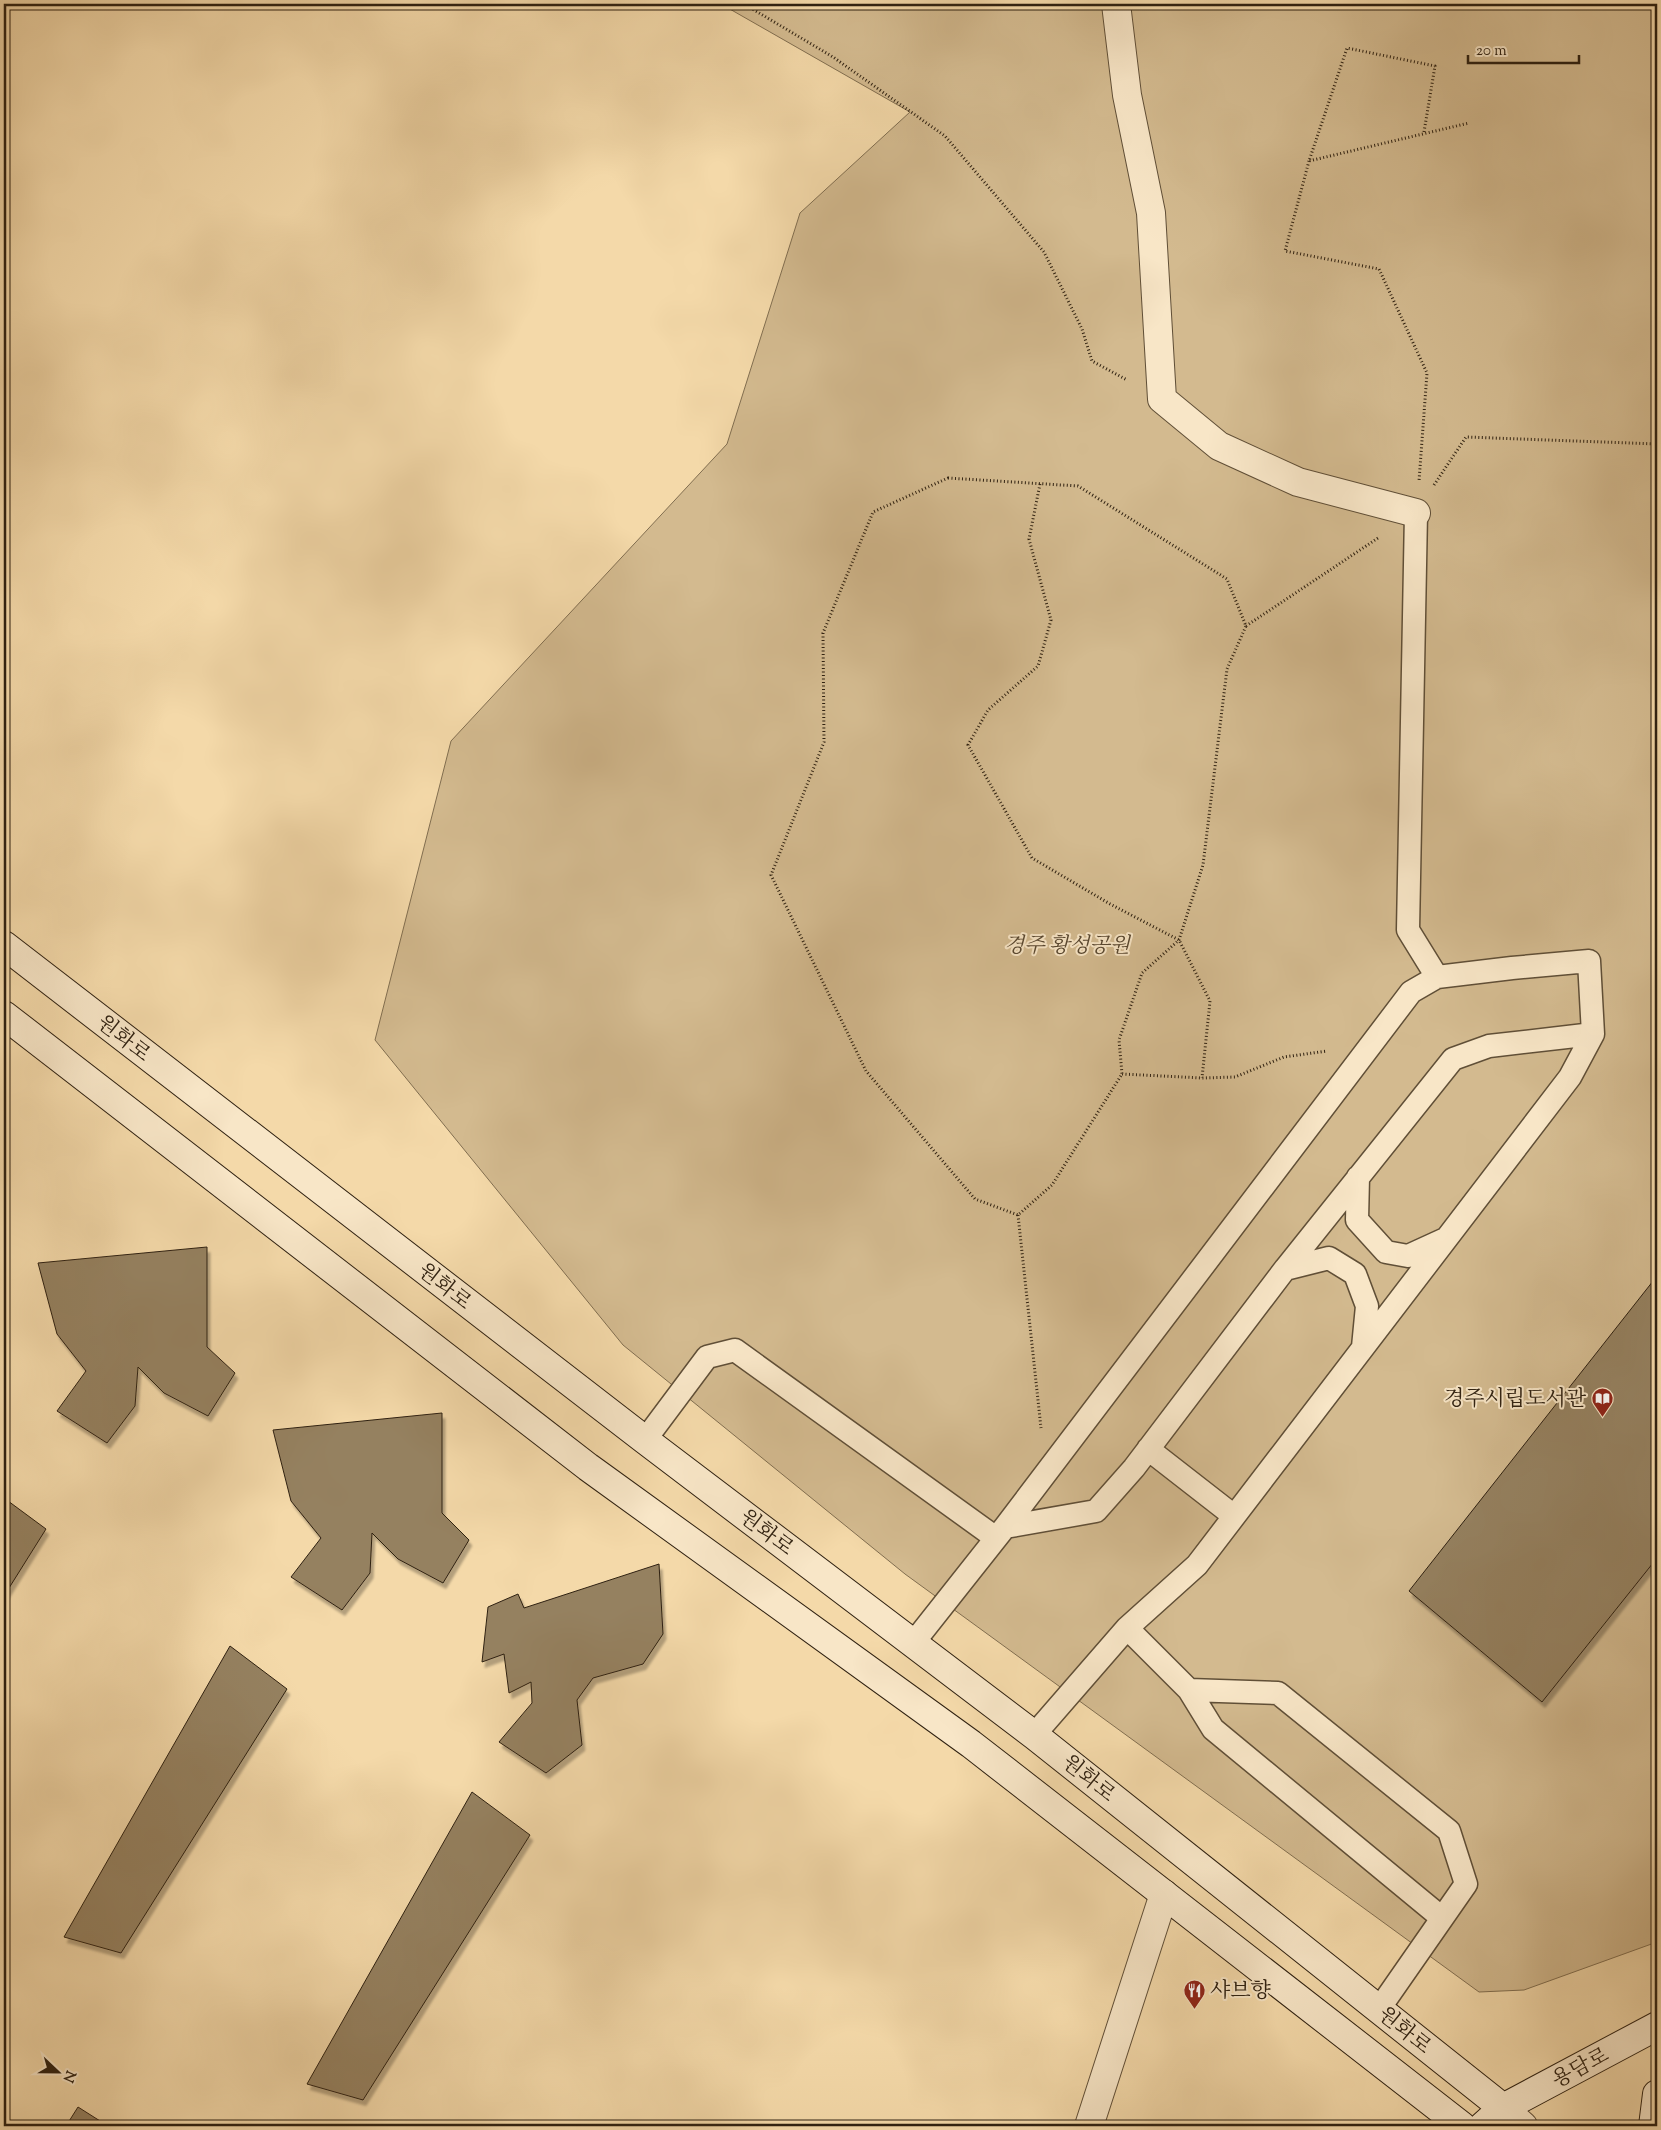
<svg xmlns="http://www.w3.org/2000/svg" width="1661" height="2130" viewBox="0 0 1661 2130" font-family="'Sorts Mill Goudy','Noto Serif KR',serif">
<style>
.green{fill:#d3ba8f;stroke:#816e50}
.building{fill:#958160;stroke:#2f2111;filter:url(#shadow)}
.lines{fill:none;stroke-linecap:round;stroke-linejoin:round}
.service-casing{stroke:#604f37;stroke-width:25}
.minor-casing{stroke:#604f37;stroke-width:30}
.tertiary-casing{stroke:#604f37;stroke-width:30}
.secondary-casing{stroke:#2f2111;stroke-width:30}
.path{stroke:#2f2111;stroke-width:3;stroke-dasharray:1 2.5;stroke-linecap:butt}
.service{stroke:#f8e6c7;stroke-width:22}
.minor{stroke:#f8e6c7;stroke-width:28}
.tertiary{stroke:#f8e6c7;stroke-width:28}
.secondary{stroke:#f8e6c7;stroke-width:28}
.labels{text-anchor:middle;stroke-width:4;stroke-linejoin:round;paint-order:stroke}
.park-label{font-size:21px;font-style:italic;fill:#584730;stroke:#f8e6c7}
.street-label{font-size:21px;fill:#2f2111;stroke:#f8e6c7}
.poi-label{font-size:21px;fill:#2f2111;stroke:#f8e6c7;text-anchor:end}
</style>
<defs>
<filter id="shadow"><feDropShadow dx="3" dy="5.5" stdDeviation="1" flood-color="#0004"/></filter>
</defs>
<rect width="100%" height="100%" fill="#f4d9a9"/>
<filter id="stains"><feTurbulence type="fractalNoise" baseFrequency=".004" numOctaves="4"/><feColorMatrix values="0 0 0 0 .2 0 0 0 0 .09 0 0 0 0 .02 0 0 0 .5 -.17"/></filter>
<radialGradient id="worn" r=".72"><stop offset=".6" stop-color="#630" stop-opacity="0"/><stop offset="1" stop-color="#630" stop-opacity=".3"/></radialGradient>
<path class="green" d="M 721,4 L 1657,4 L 1657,1942 L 1524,1990 L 1479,1992 L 905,1574 L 623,1345 L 375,1040 L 451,741 L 727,444 L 800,213 L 910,112 Z"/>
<path class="building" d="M 207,1247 L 207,1347 L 235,1373 L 208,1416 L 164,1393 L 138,1367 L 135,1406 L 107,1443 L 57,1411 L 86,1371 L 57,1334 L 38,1263 Z
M 1657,1276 L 1657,1558 L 1542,1702 L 1409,1591 Z
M 442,1413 L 442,1513 L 469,1540 L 443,1583 L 398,1559 L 372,1533 L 370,1573 L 342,1610 L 291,1577 L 321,1538 L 291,1501 L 273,1430 Z
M 4,1498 L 46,1529 L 4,1596 Z
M 659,1564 L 663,1634 L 643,1664 L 593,1678 L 577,1700 L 582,1745 L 546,1773 L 499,1742 L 532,1703 L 531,1682 L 509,1693 L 504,1654 L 482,1662 L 488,1607 L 518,1594 L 524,1608 Z
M 230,1646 L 287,1689 L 121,1953 L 64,1937 Z
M 472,1792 L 530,1835 L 363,2100 L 307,2084 Z
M 78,2107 L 108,2126 L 66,2126 Z"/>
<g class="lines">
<defs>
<path id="service" d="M 1416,513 L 1408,930 L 1437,977
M 1358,1177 L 1357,1220 L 1386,1252 L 1408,1256 L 1443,1240
M 1285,1269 L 1329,1258 L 1355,1274 L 1367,1306 L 1363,1347
M 645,1440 L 707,1357 L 735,1350 L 996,1538
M 1148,1449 L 1234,1516
M 1005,1527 L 1096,1511 L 1134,1468 L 1285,1269 L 1453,1059 L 1489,1046 L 1593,1034
M 1127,1628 L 1189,1690 L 1278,1693 L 1449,1831 L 1466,1884 L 1379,2009
M 914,1642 L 1005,1527 L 1411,992 L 1437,977 L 1512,968 L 1589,961 L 1593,1034 L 1570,1077 L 1197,1565 L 1127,1628 L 1034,1735
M 1189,1690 L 1213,1729 L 1442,1918"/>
<path id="minor" d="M 1116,4 L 1127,95 L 1151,213 L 1162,399 L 1219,446 L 1298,482 L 1416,513
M 1089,2126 L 1164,1894"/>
<path id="tertiary" d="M 1503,2108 L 1523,2126"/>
<path id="secondary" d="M 4,945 L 645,1440 L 1034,1735 L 1503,2108
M 4,1015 L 588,1467 L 971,1744 L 1462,2126
M 1483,2126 L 1503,2108 L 1657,2026
M 1653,2126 L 1657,2094"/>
</defs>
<use href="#service" class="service-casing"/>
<use href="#minor" class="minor-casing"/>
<use href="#tertiary" class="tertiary-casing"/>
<use href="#secondary" class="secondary-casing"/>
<path class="path" d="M 744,4 L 833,57 L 945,136 L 1044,252 L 1082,329 L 1092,361 L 1127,380
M 1424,132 L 1435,66 L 1347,48 L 1309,161 L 1469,123
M 1309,161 L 1285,251 L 1379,269 L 1427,373 L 1419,481
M 948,478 L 1078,486 L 1227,579 L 1246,626 L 1227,669 L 1203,865 L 1179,940 L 1142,973 L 1119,1040 L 1122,1074 L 1052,1185 L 1018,1215 L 975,1199 L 866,1071 L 771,875 L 824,742 L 823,633 L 873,512 Z
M 1040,484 L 1029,539 L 1051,620 L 1038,666 L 988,710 L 968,745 L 1032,858 L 1110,904 L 1179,940 L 1210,1001 L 1202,1078
M 1434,485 L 1466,437 L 1657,444
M 1246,626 L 1378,538
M 1122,1074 L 1202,1078 L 1235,1077 L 1284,1057 L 1327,1051
M 1018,1215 L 1041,1428"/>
<use href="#service" class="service"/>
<use href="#minor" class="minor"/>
<use href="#tertiary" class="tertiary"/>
<use href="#secondary" class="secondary"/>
</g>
<defs>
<symbol id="library-pin" viewBox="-11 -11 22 30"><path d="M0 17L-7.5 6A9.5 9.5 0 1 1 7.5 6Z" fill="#8f2418" stroke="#f8e6c7"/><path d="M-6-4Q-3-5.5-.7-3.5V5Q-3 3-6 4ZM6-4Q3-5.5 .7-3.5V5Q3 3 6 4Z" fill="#fff"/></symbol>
<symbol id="restaurant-pin" viewBox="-11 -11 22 30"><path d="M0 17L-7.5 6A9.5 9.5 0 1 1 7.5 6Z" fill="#8f2418" stroke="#f8e6c7"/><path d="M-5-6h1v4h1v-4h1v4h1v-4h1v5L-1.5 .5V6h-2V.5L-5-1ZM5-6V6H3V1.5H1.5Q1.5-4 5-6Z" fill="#fff"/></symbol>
</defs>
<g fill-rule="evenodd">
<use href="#library-pin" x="1590" y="1386" width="25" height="34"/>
<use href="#restaurant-pin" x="1182" y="1978" width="25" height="34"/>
</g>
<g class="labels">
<g class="park-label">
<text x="1067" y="952">경주 황성공원</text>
</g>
<g class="street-label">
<text transform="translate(124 1038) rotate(38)" y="7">원화로</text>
<text transform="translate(445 1286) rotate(38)" y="7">원화로</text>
<text transform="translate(767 1532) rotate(37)" y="7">원화로</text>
<text transform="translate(1089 1778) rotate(39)" y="7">원화로</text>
<text transform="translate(1405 2030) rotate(39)" y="7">원화로</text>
<text transform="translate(1580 2067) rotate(-28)" y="7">용담로</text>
</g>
<g class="poi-label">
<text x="1586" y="1405">경주시립도서관</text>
<text x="1210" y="1997" text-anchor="start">샤브향</text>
</g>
</g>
<rect width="1661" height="2130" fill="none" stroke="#f4d9a9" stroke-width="20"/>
<rect x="5" y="5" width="1651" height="2120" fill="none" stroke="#2f2111" stroke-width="2.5"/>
<rect x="10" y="10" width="1641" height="2110" fill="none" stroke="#2f2111"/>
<g transform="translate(58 2072) rotate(112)" stroke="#f8e6c7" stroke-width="4" paint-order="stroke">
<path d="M0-4L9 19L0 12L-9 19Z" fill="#2f2111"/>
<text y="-8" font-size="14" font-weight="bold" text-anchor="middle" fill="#2f2111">N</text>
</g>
<path d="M1468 55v8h111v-8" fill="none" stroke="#2f2111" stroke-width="2.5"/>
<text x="1476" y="55" font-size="15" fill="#2f2111" stroke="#f8e6c7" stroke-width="4" paint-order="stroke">20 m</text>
<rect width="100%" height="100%" filter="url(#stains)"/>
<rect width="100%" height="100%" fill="url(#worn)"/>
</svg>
